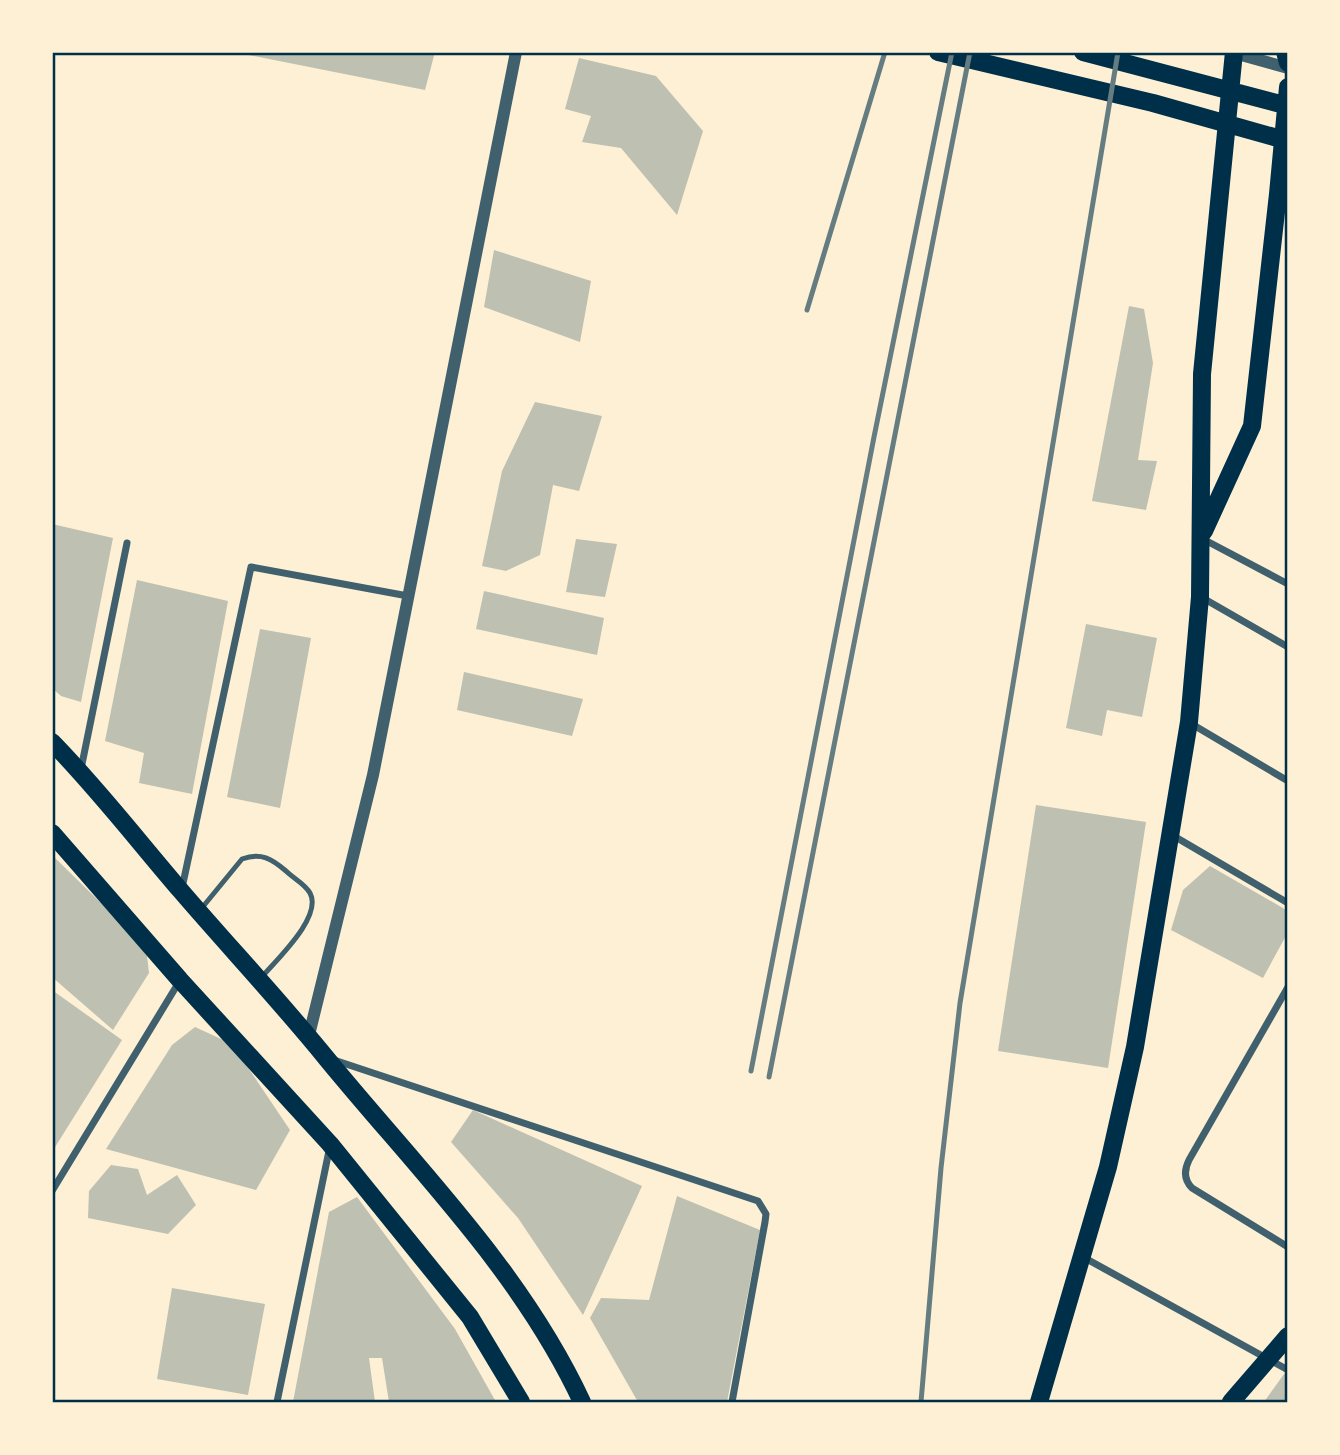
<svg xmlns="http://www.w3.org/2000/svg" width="1340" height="1455" viewBox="0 0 1340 1455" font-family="Manrope,sans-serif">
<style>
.building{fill:#bec0b2}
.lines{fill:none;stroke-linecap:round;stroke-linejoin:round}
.service{stroke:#3f606c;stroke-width:5}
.minor{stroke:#3f606c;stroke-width:7}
.tertiary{stroke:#3f606c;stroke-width:12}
.primary{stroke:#003049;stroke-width:18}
.rail{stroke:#657d81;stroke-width:5}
.neatline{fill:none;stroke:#003049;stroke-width:2.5}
</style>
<rect width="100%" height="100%" fill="#fdf0d5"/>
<path class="building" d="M 234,52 L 435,52 L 425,90 Z
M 579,58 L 656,76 L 703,131 L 677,215 L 621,148 L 582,142 L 591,116 L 565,109 Z
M 494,250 L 591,281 L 580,342 L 484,307 Z
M 1129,306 L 1144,309 L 1153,363 L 1138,460 L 1157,461 L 1146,510 L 1092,501 Z
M 535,402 L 602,416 L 579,491 L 553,485 L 540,555 L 506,571 L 482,566 L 502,471 Z
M 52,524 L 113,538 L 81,702 L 61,696 L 52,688 Z
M 576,539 L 617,544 L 605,597 L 566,592 Z
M 137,580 L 228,601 L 192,794 L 139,783 L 144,753 L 105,741 Z
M 484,591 L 604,618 L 597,655 L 476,629 Z
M 1086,624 L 1157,638 L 1142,717 L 1107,710 L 1102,736 L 1066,728 Z
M 260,629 L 311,638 L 280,808 L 227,797 Z
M 464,672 L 583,699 L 572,736 L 457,710 Z
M 1036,805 L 1146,822 L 1108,1068 L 998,1051 Z
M 52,855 L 146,947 L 149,973 L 113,1030 L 52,977 Z
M 1210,866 L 1288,911 L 1288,932 L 1263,978 L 1171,930 L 1183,890 Z
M 52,990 L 122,1040 L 52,1152 Z
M 195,1027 L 232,1044 L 290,1130 L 256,1190 L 106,1149 L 172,1045 Z
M 473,1110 L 642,1186 L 583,1315 L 518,1218 L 451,1142 Z
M 111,1165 L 138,1169 L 147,1195 L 177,1175 L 196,1205 L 168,1234 L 88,1218 L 89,1191 Z
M 677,1196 L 760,1230 L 727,1402 L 638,1402 L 590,1318 L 601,1298 L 649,1300 Z
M 357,1197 L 455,1329 L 496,1402 L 389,1402 L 382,1358 L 369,1358 L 375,1402 L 293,1402 L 329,1212 Z
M 172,1288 L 265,1304 L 248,1395 L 157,1379 Z
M 1284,1374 L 1288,1376 L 1288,1402 L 1264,1402 Z"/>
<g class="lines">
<path class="service" d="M 201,909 L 242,859 C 261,852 272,859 286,871 C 293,878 305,884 310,893 C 323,917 276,960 261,978"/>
<path class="minor" d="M 1201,538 L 1288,584
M 1201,597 L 1288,647
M 1190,723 L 1288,781
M 81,769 L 127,543
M 1172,835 L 1288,903
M 182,888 L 251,567 L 408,596
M 1288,987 L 1189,1160 C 1184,1170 1184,1180 1192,1188 L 1288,1247
M 334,1060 L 758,1201 L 766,1214 L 765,1222 L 732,1402
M 52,1191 L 179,982
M 1083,1257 L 1288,1370
M 277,1402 L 330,1146"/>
<path class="tertiary" d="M 1234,53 L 1288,68
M 309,1035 L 373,775 L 516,52"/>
<path class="primary" d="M 938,52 L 1153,103 L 1288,141
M 1083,52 L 1288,106
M 1285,52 L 1288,63
M 1204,531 L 1252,426 L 1278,194 L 1288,87
M 52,742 C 98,789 138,841 181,891 C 229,947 280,1001 327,1059 C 418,1170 521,1271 582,1402
M 52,833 L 180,980 L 330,1144 L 470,1317 L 521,1402
M 1039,1402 L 1108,1167 L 1135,1047 L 1189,722 L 1200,597 L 1202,374 L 1234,52
M 1231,1402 L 1288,1336"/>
<path class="rail" d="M 807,310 L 885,52
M 751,1071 L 874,437 L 952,52
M 769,1077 L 970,52
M 921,1402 L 941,1168 L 960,1003 L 1118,52"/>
</g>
<rect width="1340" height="1455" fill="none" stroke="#fdf0d5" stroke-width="108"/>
<rect x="54" y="54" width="1232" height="1347" class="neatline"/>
</svg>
